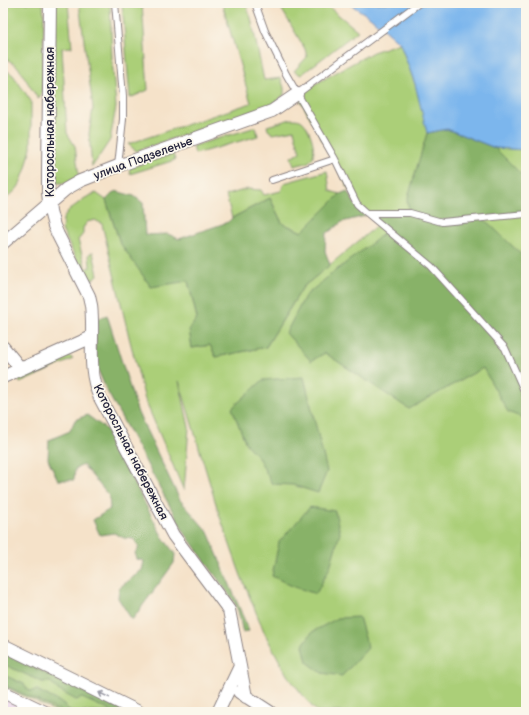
<svg xmlns="http://www.w3.org/2000/svg" width="529" height="715" viewBox="0 0 529 715" font-family="'Balsamiq Sans',sans-serif">
<style>
.built{fill:#e9d1ed}
.green{fill:#abcf78;stroke:#66785a}
.forest{fill:#88b268;stroke:#556a52}
.water{fill:#7cb6ed;stroke:#4f6c94}
.lines{fill:none;stroke-linecap:round;stroke-linejoin:round}
.lane-casing{stroke:#8c8282;stroke-width:8}
.street-casing{stroke:#8c8282;stroke-width:14}
.lane{stroke:#fff;stroke-width:6}
.street{stroke:#fff;stroke-width:12}
.oneway{stroke:#9c9ca7}
.labels{text-anchor:middle;stroke-width:3.5;stroke-linejoin:round;paint-order:stroke}
.street-label{font-size:12px;fill:#22223b;stroke:#fbf7ec}
</style>
<rect width="100%" height="100%" fill="#fbf7ec"/>
<filter id="ink" filterUnits="userSpaceOnUse"><feTurbulence type="fractalNoise" baseFrequency=".025" numOctaves="2"/><feDisplacementMap in="SourceGraphic" scale="8" xChannelSelector="R" yChannelSelector="G"/><feConvolveMatrix kernelMatrix="1 2 1 2 8 2 1 2 1" color-interpolation-filters="sRGB"/></filter>
<filter id="wash" filterUnits="userSpaceOnUse"><feTurbulence type="fractalNoise" baseFrequency=".012" numOctaves="4" result="noise"/><feDisplacementMap in="SourceGraphic" scale="16" xChannelSelector="R" yChannelSelector="G"/><feGaussianBlur stdDeviation="0.9" result="paint"/><feColorMatrix in="noise" values="0 0 0 0 0 0 0 0 0 0 0 0 0 0 0 0 0 1.4 0 .05"/><feComposite in="paint" operator="in"/></filter>
<g filter="url(#wash)">
<rect width="100%" height="100%" fill="#f5e2c9"/>
<path class="built" d="M 3,698 L 32,712 L 3,712 Z"/>
<path class="green" d="M 3,3 L 43,3 L 44,17 L 42,93 L 38,99 L 18,67 L 3,56 Z
M 55,3 L 68,3 L 72,47 L 62,48 L 67,133 L 75,146 L 79,176 L 67,183 L 57,183 L 52,177 Z
M 79,3 L 110,3 L 112,59 L 116,107 L 110,140 L 92,167 L 89,134 L 93,108 Z
M 122,3 L 142,3 L 148,90 L 130,98 Z
M 222,3 L 245,3 L 251,18 L 264,80 L 281,78 L 284,88 L 284,95 L 271,105 L 136,151 L 128,144 L 251,103 Z
M 278,3 L 324,3 L 358,31 L 301,75 L 294,71 L 307,57 L 305,49 Z
M 400,43 L 415,84 L 447,129 L 495,148 L 526,150 L 526,712 L 318,712 L 313,708 L 287,675 L 265,634 L 241,576 L 219,514 L 179,381 L 189,427 L 184,491 L 145,400 L 129,337 L 102,224 L 95,220 L 87,222 L 83,228 L 83,234 L 78,240 L 86,269 L 90,267 L 89,254 L 93,252 L 98,275 L 88,283 L 62,230 L 63,219 L 68,211 L 85,198 L 96,193 L 106,200 L 120,243 L 188,281 L 197,318 L 190,330 L 192,348 L 210,345 L 216,357 L 266,347 L 303,287 L 379,224 L 357,204 L 297,94 L 373,52 Z
M 3,68 L 13,75 L 31,101 L 31,147 L 26,168 L 19,186 L 15,191 L 3,201 Z
M 291,119 C 296,119 300,119 303,122 C 310,129 317,150 312,159 C 308,164 300,164 294,166 L 291,157 L 300,152 L 294,130 L 273,134 L 268,130 L 267,126 Z
M 256,127 L 258,136 L 195,154 L 193,146 Z
M 173,154 L 175,160 L 130,174 L 129,168 Z
M 327,171 L 330,191 L 340,194 L 302,232 L 282,223 L 270,198 L 232,218 L 226,195 L 248,189 L 261,190 L 264,195 L 281,191 L 284,183 Z
M 63,356 L 69,356 L 73,359 L 20,383 L 18,377 Z
M 3,651 L 127,712 L 57,712 L 3,686 Z"/>
<path class="forest" d="M 447,129 L 495,148 L 526,179 L 526,214 L 483,218 L 526,259 L 526,419 L 508,412 L 483,368 L 409,409 L 325,353 L 311,361 L 286,333 L 305,296 L 335,271 L 376,240 L 387,229 L 367,213 L 410,213 L 407,201 L 427,133 Z
M 115,191 L 134,196 L 143,203 L 145,235 L 168,234 L 179,239 L 228,222 L 232,218 L 270,198 L 282,223 L 302,232 L 340,194 L 347,191 L 356,206 L 365,216 L 342,222 L 326,234 L 325,251 L 330,265 L 303,287 L 266,347 L 216,357 L 210,345 L 192,348 L 189,330 L 197,318 L 188,281 L 151,287 L 120,243 L 106,200 Z
M 107,315 L 138,413 L 180,500 L 208,532 L 249,631 L 243,633 L 238,611 L 233,600 L 184,532 L 107,391 L 95,363 L 95,320 Z
M 304,377 L 327,471 L 318,493 L 293,485 L 272,484 L 258,457 L 246,444 L 232,408 L 263,380 Z
M 87,415 L 106,429 L 162,536 L 175,554 L 174,563 L 132,620 L 118,598 L 119,588 L 142,570 L 144,561 L 137,559 L 135,553 L 139,548 L 134,539 L 124,538 L 114,533 L 100,535 L 93,520 L 110,509 L 109,496 L 83,465 L 75,469 L 74,480 L 58,480 L 48,459 L 49,440 L 70,431 L 75,420 Z
M 310,507 L 335,511 L 340,533 L 330,567 L 316,594 L 292,586 L 272,576 L 279,542 Z
M 359,617 L 368,648 L 342,676 L 322,673 L 307,662 L 303,645 L 312,632 L 338,618 Z
M 3,653 L 124,712 L 111,712 L 109,710 L 82,698 L 76,700 L 58,690 L 51,682 L 42,682 L 3,664 Z
M 3,676 L 6,676 L 24,684 L 29,691 L 37,690 L 64,704 L 68,710 L 74,712 L 62,712 L 4,685 Z"/>
<path class="water" d="M 348,3 L 526,3 L 526,150 L 495,148 L 447,129 L 427,133 L 415,84 L 400,43 L 370,17 Z"/>
</g>
<g filter="url(#ink)">
<g class="lines">
<defs>
<path id="lane" d="M 115,3 L 123,96 L 123,119 L 118,166
M 255,3 L 265,31 L 286,74 L 335,159 L 357,204 L 367,213 L 431,266 L 505,348 L 526,395
M 297,94 L 419,3
M 272,180 L 335,159
M 367,213 L 410,213 L 442,222 L 526,214"/>
<path id="street" d="M 50,3 L 48,173 L 48,192 L 50,211 L 54,226 L 58,235 L 89,296 L 91,305 C 95,337 86,366 100,398 L 173,535 L 229,610 L 246,697
M 3,243 L 66,189 L 80,181 L 118,166 L 272,111 L 297,94
M 3,347 L 21,369
M 3,377 L 92,337
M 3,645 L 139,712
M 3,692 L 45,712
M 239,692 L 270,712
M 218,712 L 240,666"/>
</defs>
<use href="#lane" class="lane-casing"/>
<use href="#street" class="street-casing"/>
<use href="#lane" class="lane"/>
<use href="#street" class="street"/>
</g>
<defs><path id="oneway-shaft" d="M-6 0H5M1.5-3L5.5 0L1.5 3" fill="none" stroke-width="1.6" stroke-linecap="round" stroke-linejoin="round"/></defs>
<use class="oneway" href="#oneway-shaft" transform="translate(104 695) rotate(-154)"/>
</g>
<g class="labels">
<g class="street-label">
<text transform="translate(50 122) rotate(-90)" y="4">Которосльная набережная</text>
<text transform="translate(143 158) rotate(-20)" y="4">улица Подзеленье</text>
<text transform="translate(131 452) rotate(63)" y="4">Которосльная набережная</text>
</g>
</g>
<rect width="529" height="715" fill="none" stroke="#fbf7ec" stroke-width="16"/>
</svg>
